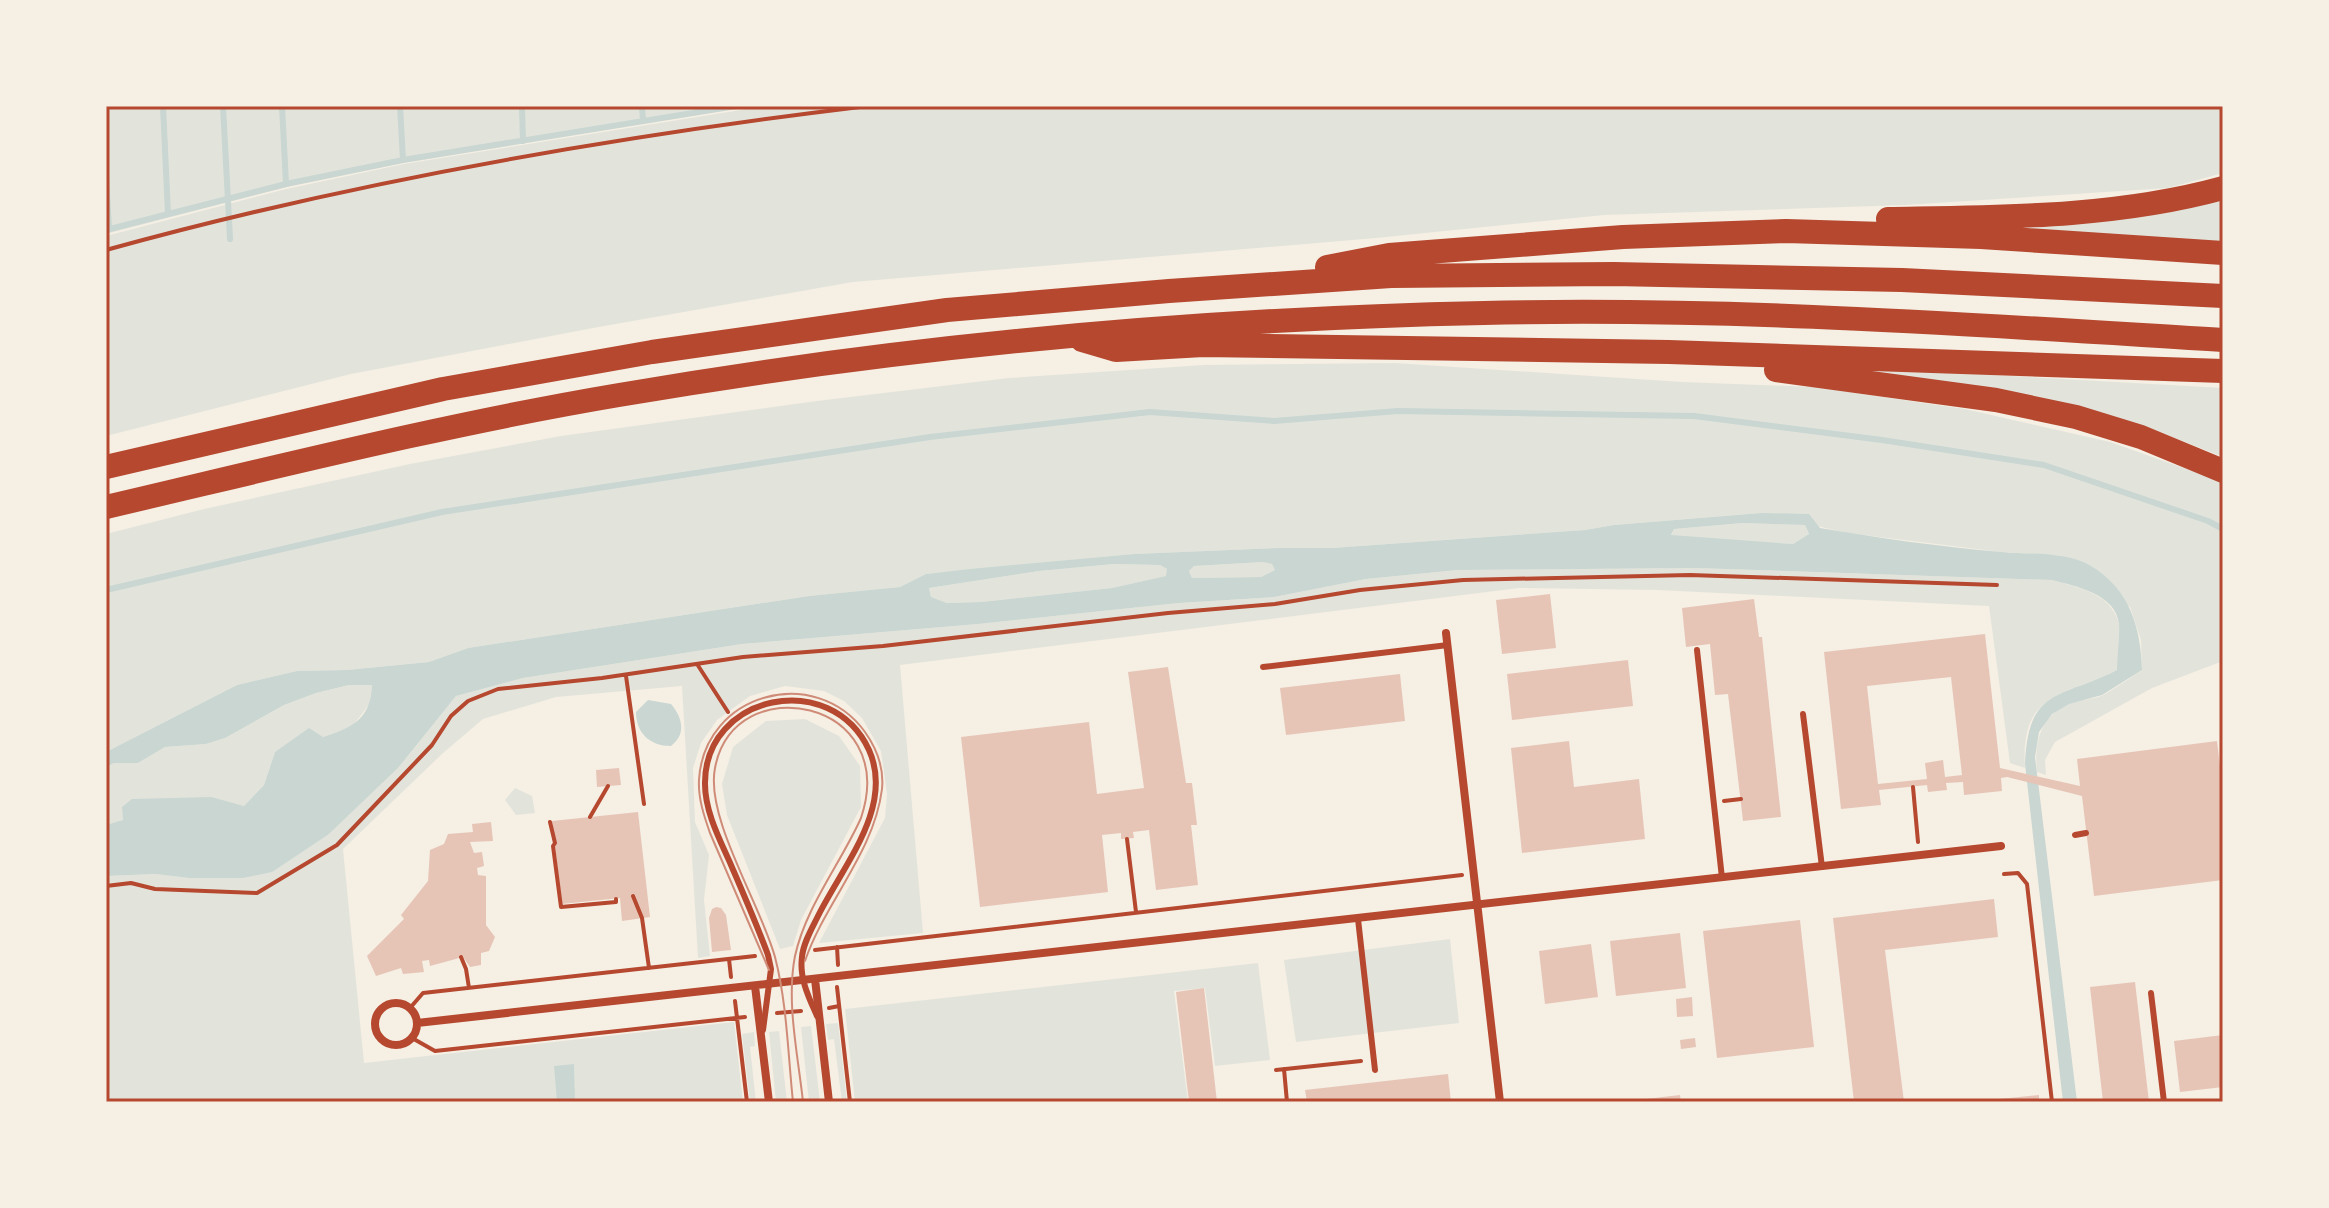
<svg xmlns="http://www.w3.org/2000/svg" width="2329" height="1208" viewBox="0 0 2329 1208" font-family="Inter,sans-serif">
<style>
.green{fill:#e2e4dc}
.water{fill:#c9d6d2;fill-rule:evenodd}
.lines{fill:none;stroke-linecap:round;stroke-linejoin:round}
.stream{stroke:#c9d6d2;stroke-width:6}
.building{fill:#e6c5b7;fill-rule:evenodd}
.path{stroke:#b5482f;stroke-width:4}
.service{stroke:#b5482f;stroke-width:6}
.minor{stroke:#b5482f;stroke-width:8}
.motorway{stroke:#b5482f;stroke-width:24}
.tram{stroke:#cf8b77;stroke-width:2}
.neatline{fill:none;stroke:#b5482f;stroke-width:3}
</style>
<rect width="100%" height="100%" fill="#f6efe4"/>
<path class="green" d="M 106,106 L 749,106 L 398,158 L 106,234 Z
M 766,106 L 2223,106 L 2223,173 L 2168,188 L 1905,205 L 1604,215 L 1376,238 L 853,282 L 593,328 L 351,374 L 106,436 L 106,236 L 286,189 L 404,164 Z
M 2223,199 L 2223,243 L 1979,226 C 2060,221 2146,224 2223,199 Z
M 1395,363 L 1682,382 L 1815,387 L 1965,409 L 2110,442 L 2223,482 L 2223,661 L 2152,688 L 2055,742 L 2045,760 L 2046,775 L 2037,772 C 2034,744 2040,716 2068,704 C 2080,699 2094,700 2105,694 C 2117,687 2130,678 2142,670 L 2141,640 L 2130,607 L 2062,556 L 2001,552 L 1847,533 L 1761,513 L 1614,525 L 1585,530 L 1332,548 L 1279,548 L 1134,554 L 926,574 L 900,587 L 809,596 L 468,648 L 429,662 L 347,670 L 297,671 L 237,685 L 106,752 L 106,534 L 204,509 L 410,464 L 561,436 L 817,401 L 1009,378 L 1204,365 Z
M 1851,367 L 2223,388 L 2223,457 L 2157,431 Z
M 1743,523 L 1805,525 L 1809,534 L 1793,544 L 1671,536 L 1674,529 Z
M 1263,562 L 1273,564 L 1275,570 L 1261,577 L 1192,578 L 1189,571 L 1194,566 Z
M 1114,564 L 1160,565 L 1167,569 L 1167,576 L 1112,588 L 982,602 L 947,603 L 931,597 L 929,588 L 1039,571 Z
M 1695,568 L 2052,580 C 2076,587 2107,592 2117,618 C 2123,631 2118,655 2117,670 C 2063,697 2020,691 2025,768 L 2010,763 L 1989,606 L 1658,590 L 1519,588 L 900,665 L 923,933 L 819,943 L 885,818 L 887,794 L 881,751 L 862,718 L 844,701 L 824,691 L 785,686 L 750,696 L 717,720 L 701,743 L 693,768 L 695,822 L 709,855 L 704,900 L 710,956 L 698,958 L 682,686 L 556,697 L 483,719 L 443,753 L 343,849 L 364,1063 L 734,1022 L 743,1102 L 106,1102 L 106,876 L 157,874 L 189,878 L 329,834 L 398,768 L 456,696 L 523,678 L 742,644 L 978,624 L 1179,603 L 1274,597 L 1366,579 L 1459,570 Z
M 349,685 L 372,685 L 372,701 L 351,728 L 275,752 L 264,785 L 244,806 L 212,797 L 106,825 L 106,767 L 114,763 L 138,763 L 165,747 L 206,744 L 225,738 L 284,705 L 316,693 Z
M 805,719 L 839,736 L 860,766 L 861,807 L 801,920 L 793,946 L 780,949 L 727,815 L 722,784 L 733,747 L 766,721 Z
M 515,788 L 532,796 L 535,813 L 516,815 L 505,800 Z
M 1450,939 L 1459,1023 L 1296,1042 L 1284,960 Z
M 1258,963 L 1270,1060 L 1215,1066 L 1205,988 L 1174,991 L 1188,1102 L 855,1102 L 845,1009 Z
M 838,1023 L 847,1102 L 842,1102 L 834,1039 L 828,1040 L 826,1024 Z
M 811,1026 L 820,1102 L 809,1102 L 801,1027 Z
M 779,1031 L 787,1102 L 776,1102 L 769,1032 Z
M 754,1032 L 755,1046 L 750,1047 L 756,1102 L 750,1102 L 742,1034 Z"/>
<path class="water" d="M 1761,513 L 1809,514 L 1820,528 C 1880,538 1941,547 2002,552 C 2031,555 2065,551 2091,566 C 2130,589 2141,629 2142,670 L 2102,695 L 2069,704 L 2052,714 L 2039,732 L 2035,757 L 2077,1102 L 2063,1102 L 2025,764 C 2028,687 2060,699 2117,670 C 2117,655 2120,639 2119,624 C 2116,594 2075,586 2052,580 L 1695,568 L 1458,570 L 1366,579 L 1274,597 L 1179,603 L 978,624 L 742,644 L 523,678 L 456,696 L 398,768 L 329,834 L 272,872 L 243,878 L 189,878 L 156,874 L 106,876 L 106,825 L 123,820 L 122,807 L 132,799 L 212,797 L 244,806 L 264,785 L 275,752 L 309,728 L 323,737 C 352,728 371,719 372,685 L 349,685 L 316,693 L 284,705 L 225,738 L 206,744 L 165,747 L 138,763 L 114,763 L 106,767 L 106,752 L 237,685 L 297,671 L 347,670 L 429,662 L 468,648 L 809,596 L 900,587 L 926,574 L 970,569 L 1134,554 L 1279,548 L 1332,548 L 1585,530 L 1614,525 ZM 1743,523 L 1805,525 L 1809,534 L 1793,544 L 1671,535 L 1674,529 ZM 1263,562 L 1272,564 L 1275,570 L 1261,577 L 1192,578 L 1189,571 L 1194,566 ZM 1114,564 L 1160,565 L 1167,569 L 1166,576 L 1112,588 L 982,602 L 947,603 L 931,597 L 929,588 L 1039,571 Z
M 648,700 L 671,704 C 682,717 687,734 671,746 C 650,746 636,733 636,712 Z
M 574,1064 L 575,1102 L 557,1102 L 554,1066 Z"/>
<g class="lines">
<path class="stream" d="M 163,106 L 168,214
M 223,106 L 230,239
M 282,106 L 286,184
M 400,106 L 403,160
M 522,106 L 523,141
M 642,106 L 643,121
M 106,176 L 109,229
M 106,230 L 286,184 L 403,160 L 736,106
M 106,590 L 442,512 L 930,437 L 1150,412 L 1274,421 L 1398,411 L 1694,416 L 1882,440 L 2044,465 L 2208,521 L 2223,529"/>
</g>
<path class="building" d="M 1550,594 L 1556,648 L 1502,654 L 1496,600 Z
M 1754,599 L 1759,637 L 1762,637 L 1781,817 L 1743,821 L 1728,694 L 1715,695 L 1710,644 L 1686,647 L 1682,608 Z
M 1985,634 L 2000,768 L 2080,786 L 2077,759 L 2217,741 L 2223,792 L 2223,880 L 2094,896 L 2082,796 L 2007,777 L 2001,778 L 2002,791 L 1964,795 L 1963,782 L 1946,783 L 1947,790 L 1928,792 L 1927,785 L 1879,790 L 1881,805 L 1841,809 L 1824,652 ZM 1951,677 L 1962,775 L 1945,777 L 1943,760 L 1925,763 L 1927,779 L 1878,784 L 1867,686 Z
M 1628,660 L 1633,706 L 1512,720 L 1507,674 Z
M 1168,667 L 1186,783 L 1192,783 L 1197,825 L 1191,825 L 1198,885 L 1156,890 L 1149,830 L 1133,832 L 1134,838 L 1121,839 L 1121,833 L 1102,835 L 1108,892 L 980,907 L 961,737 L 1089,722 L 1097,794 L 1144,788 L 1128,672 Z
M 1400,674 L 1405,721 L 1286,735 L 1280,688 Z
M 1569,741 L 1574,787 L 1639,779 L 1645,839 L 1522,853 L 1511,748 Z
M 619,768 L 621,785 L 597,787 L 596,770 Z
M 638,812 L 650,917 L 622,921 L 620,898 L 562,904 L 552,821 Z
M 491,822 L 493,841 L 470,842 L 474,853 L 482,852 L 484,866 L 477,868 L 478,875 L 486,876 L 486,925 L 495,937 L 489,951 L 481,953 L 481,965 L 470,967 L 463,957 L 430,966 L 429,960 L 422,961 L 424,972 L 403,974 L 401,968 L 376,976 L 367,956 L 404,919 L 401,915 L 428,881 L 430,850 L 444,844 L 448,834 L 473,832 L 472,824 Z
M 1994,899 L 1998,937 L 1885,950 L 1904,1102 L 1854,1102 L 1833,918 Z
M 716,907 L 721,908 L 726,915 L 731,950 L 712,952 L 709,918 L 712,909 Z
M 1800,920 L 1814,1047 L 1717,1058 L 1703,931 Z
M 1680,933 L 1686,988 L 1616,996 L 1610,941 Z
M 1591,944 L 1598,997 L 1545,1004 L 1539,951 Z
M 2135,982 L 2149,1102 L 2103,1102 L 2090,987 Z
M 1204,988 L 1217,1102 L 1189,1102 L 1176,992 Z
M 1692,997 L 1693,1016 L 1677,1017 L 1676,999 Z
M 2223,1035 L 2223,1087 L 2180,1092 L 2174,1041 Z
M 1695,1038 L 1696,1047 L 1681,1049 L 1680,1040 Z
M 1448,1074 L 1451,1102 L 1307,1102 L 1305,1090 Z
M 1680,1095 L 1681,1102 L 1637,1102 L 1637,1100 Z
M 2039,1095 L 2039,1102 L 1990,1102 L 1990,1100 Z"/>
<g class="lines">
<path class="path" d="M 106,250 C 355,181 611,137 868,106
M 697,664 L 728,712
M 626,676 L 644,804
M 1913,787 L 1918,842
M 1724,801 L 1741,799
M 590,817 L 608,786
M 550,822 L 555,843 L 553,846 L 561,907 L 616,902 L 616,899
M 1127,839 L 1136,912
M 2004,874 L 2018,873 L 2027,884 L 2052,1102
M 106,886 L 131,883 L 155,889 L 257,893 L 337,845 L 432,745 L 451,716 L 468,701 L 498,689 L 602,678 L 743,657 L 883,646 L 1168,613 L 1275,604 L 1360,590 L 1463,580 L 1690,575 L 1997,585
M 633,896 L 642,918 L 649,968
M 837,947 L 838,965
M 815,950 L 1462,875
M 461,957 L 466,969 L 469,988
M 729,959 L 731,977
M 837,987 L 850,1102
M 735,1001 L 747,1102
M 410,1008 L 423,993 L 755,956
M 829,1008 L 839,1006
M 777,1013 L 801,1011
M 412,1038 L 435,1051 L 745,1017
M 1284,1069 L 1287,1102
M 1276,1070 L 1361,1061"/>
<path class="service" d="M 1697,650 L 1722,878
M 1263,667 L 1448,645
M 1803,714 L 1822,867
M 2075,835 L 2086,833
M 1358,919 L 1375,1070
M 2151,993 L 2164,1102
M 763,1030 L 771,969 L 768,955 C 757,925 744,895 731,865 C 720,840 705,812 705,784 C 704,694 831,668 869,750 C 895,808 841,868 817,918 C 811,930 803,944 802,957 C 799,978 809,998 817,1016"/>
<path class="minor" d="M 1446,633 L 1500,1102
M 815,979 L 829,1102
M 755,986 L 769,1102
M375 1024a21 21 0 1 1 42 0a21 21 0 1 1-42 0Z
M 417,1023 L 2001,846"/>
<path class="motorway" d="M 1888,219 C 2000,217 2114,218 2223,188
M 1327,267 L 1389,255 L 1623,237 L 1786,231 L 1981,237 L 2223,253
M 1082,340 L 1116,350 L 1203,345 L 1669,352 L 2223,371
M 1776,370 L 1996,400 L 2076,417 L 2141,437 L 2223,471
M 106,467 L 443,389 L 652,352 L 947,310 L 1169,291 L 1391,276 L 1614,274 L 1902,280 L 2223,296
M 106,507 C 277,467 447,424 619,395 C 904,346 1195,319 1484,313 C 1730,307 1977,325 2223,340"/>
<path class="tram" d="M 769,970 L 710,833 C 704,816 698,798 699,780 C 704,693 815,663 865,732 C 877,749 884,769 882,789 C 874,853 825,902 805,961
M 793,1102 C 788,1055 787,1003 775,957 C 761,905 705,818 715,768 C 734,667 901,699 861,818 C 841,863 806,906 795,956 C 786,1002 798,1055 803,1102"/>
</g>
<rect width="2329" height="1208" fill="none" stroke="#f6efe4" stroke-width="216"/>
<rect x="108" y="108" width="2113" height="992" class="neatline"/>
</svg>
